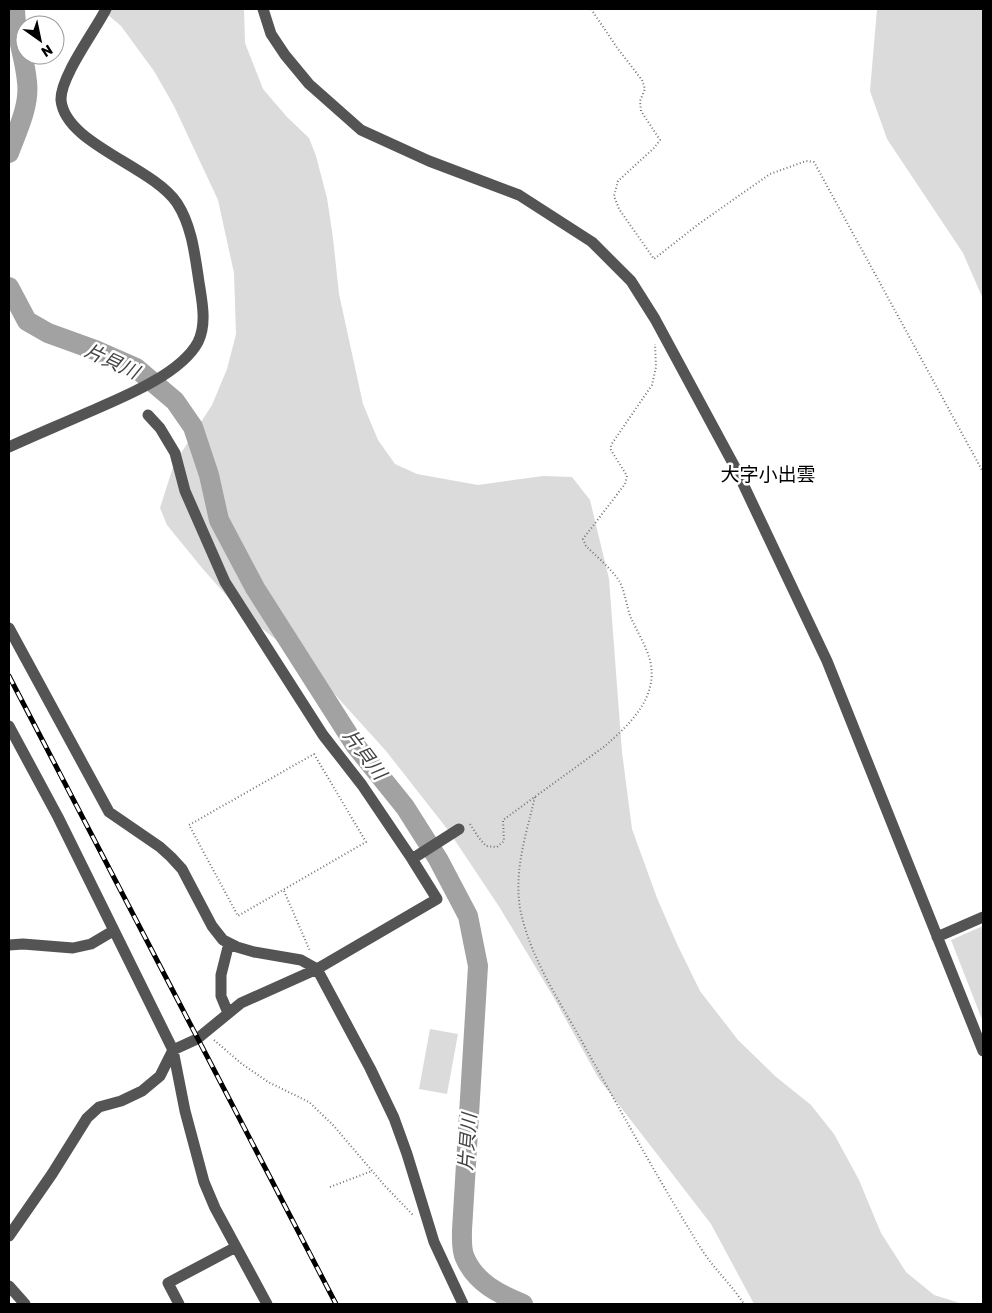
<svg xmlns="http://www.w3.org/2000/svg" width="992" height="1313" viewBox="0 0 992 1313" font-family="Rubik,'Noto Sans JP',sans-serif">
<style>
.green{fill:#dbdbdb}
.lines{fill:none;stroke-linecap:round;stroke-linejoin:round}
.river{stroke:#a2a2a2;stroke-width:20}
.path{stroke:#767676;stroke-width:2;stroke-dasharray:1 2.5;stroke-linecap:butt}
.minor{stroke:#545454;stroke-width:11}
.rail-casing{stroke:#000;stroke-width:5}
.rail{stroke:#fff;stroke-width:3;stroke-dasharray:9;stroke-linecap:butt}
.labels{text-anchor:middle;stroke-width:5;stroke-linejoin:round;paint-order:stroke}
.water-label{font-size:19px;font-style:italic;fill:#434343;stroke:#fff}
.neighbourhood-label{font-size:19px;fill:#000;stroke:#fff}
</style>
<rect width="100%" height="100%" fill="#fff"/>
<path class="green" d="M 101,9 L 244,9 L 245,43 L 263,89 L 287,117 L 309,138 L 316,156 L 327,198 L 333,238 L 339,294 L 363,404 L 378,440 L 395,464 L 417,474 L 478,485 L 543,476 L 572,477 L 590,500 L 609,579 L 622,752 L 632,829 L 657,898 L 677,944 L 700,991 L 738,1040 L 775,1076 L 811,1105 L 834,1134 L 859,1180 L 881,1233 L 906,1272 L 934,1295 L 963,1304 L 754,1304 L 711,1224 L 599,1079 L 554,998 L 500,908 L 448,830 L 386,751 L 329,688 L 303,661 L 241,612 L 202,568 L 167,525 L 160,508 L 174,464 L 212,405 L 227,369 L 236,334 L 234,273 L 218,200 L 174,106 L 154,71 L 121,26 Z
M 877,9 L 983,9 L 983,299 L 963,253 L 887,139 L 870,91 Z
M 983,926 L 983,1022 L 951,940 Z
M 430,1029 L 458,1034 L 447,1094 L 419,1089 Z"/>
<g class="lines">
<path class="river" d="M 9,153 C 17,131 30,106 27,82 C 25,57 15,34 15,9
M 9,287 L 27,321 L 48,333 L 95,350 L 136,368 L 175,401 L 193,427 L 209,475 L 219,520 L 255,588 L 355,745 L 405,807 L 438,859 L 468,916 L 478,966 L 462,1230 C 462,1238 461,1250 465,1258 C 476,1283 499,1294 523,1304"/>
<path class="path" d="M 591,9 L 618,49 L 642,80 L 645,89 L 640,101 L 641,111 L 660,140 L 654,148 L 618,181 L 614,196 L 619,209 L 654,259 L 700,223 L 770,174 L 806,161 L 814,162 L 983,472
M 314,754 L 366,842 L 238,916 L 189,825 Z
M 535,797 C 526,834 514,870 520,908 C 529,955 557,997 580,1038 C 619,1108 658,1179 700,1247 C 713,1268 731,1284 744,1304
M 470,824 L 479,838 L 486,846 L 497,847 L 504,841 L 503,820 L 605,746 C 630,724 659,697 650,660 C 646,646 637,631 631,618 C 626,606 625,589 618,579 C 609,567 596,556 586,546 L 583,539 L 625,484 L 627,476 L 611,450 L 611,445 L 652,385 L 656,367 L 655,344
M 284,891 L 310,951
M 214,1040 L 242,1064 L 268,1082 L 309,1102 L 333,1125 L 385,1186 L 412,1214 L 414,1214
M 330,1187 L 372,1171"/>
<path class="minor" d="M 263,9 L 271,34 L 285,55 L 309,84 L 361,130 L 429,161 L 519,195 L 592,242 L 631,281 L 655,319 L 736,469 L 827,661 L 983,1051
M 9,447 C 33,436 57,426 82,415 C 116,400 180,376 198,342 C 207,324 202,301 199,282 C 195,256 192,226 177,203 C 152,166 65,144 61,100 C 60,77 95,31 106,9
M 9,628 L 109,812 L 160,847 L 171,857 L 182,869 L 212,926 L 223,940 L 237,947 L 254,952 L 301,960 L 317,969 L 370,1068 L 394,1118 L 407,1154 L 434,1242 L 463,1304
M 9,726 L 58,817 L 173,1050 L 185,1111 L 204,1182 L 215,1208 L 267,1304
M 412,859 L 459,829
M 937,937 L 983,917
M 9,945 L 23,944 L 73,948 L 91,944 L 113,931
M 228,1013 L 221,996 L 221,975 L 229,943
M 9,1236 L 52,1174 L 87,1118 L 99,1107 L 121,1101 L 142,1091 L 160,1076 L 173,1050 L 197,1039 L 241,1003 L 317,969 L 437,899 L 412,859 L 362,785 L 323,735 L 225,582 L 185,491 L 175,453 L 160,428 L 148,415
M 9,1286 L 25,1304
M 179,1304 L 168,1283 L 236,1247"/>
<defs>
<path id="rail" d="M 9,676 L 336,1304"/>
</defs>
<use href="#rail" class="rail-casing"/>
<use href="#rail" class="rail"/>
</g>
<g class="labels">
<g class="water-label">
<text transform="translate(112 361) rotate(25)" y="7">片貝川</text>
<text transform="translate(365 754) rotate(53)" y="7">片貝川</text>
<text transform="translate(467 1142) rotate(-86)" y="7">片貝川</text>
</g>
<g class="neighbourhood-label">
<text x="768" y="481">大字小出雲</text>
</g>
</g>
<rect width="992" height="1313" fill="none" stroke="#000000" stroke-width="20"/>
<g transform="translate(40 40) rotate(147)"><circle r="24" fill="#ffffff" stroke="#999999"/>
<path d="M0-4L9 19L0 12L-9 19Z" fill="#000000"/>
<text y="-8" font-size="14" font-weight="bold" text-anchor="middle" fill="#000000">N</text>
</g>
</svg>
